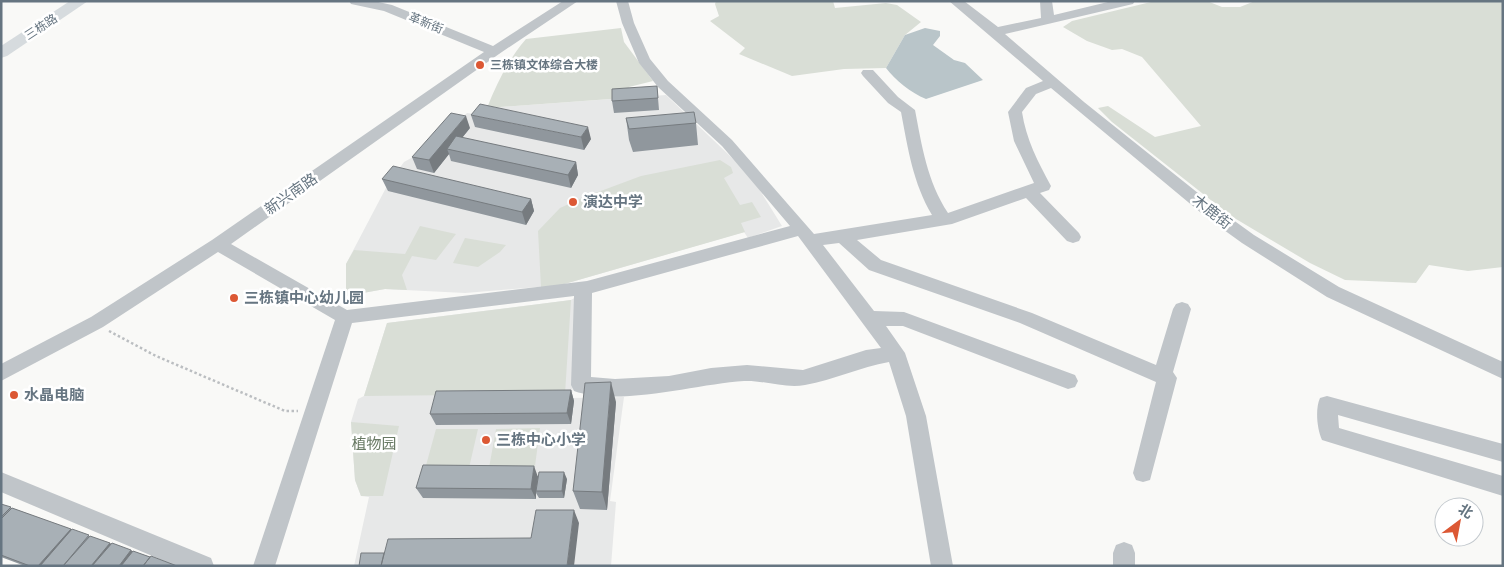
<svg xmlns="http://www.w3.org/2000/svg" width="1504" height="567" font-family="Rubik,'Noto Sans SC',sans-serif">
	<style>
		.built { fill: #e7e8e8 }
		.green { fill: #d9ded6 }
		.water { fill: #b9c5c9 }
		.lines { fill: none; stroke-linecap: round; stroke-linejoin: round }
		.path { stroke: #bbbec1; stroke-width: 2.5; stroke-dasharray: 2.5 2.5; stroke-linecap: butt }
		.minor { fill: #c0c5c9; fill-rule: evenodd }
		.major { fill: #d6dbde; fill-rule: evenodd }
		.wall { fill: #90979d }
		.shaded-wall { fill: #767b7f }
		.building { fill: #a8b0b6; stroke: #767b7f }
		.poi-dot { fill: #dc5834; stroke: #fff; stroke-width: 2 }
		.labels { text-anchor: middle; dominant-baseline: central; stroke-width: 5; stroke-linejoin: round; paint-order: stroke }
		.far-street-label { font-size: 12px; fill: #667581; stroke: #fff }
		.far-poi-label { font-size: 12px; font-weight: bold; fill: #667581; stroke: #fff; text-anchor: start }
		.street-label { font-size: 15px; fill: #667581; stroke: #fff }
		.poi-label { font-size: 15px; font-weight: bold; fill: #667581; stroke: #fff; text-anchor: start }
		.park-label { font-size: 15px; fill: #687964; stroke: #fff }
	</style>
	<rect width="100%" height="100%" fill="#f9f9f7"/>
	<path class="built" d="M666,95L751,176L782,226L748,238L744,232L561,285L465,293L385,289L346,296V264L388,184L404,162L433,146L467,113L481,115L487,108Z
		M578,296L572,398L624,397L610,501L616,502L611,566H354L369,497L361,496L355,480L351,422L358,399L364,396L387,323L571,300Z"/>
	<path class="green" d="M716,1H833L835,8L886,3L897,5L921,22L905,35L886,68L844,69L792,76L739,54L745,48L710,21L719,16L715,4Z
		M1155,1H1207L1222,7H1240L1255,1H1503V267L1468,271L1429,265L1416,283L1345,280L1310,263L1231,216L1112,122L1098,108L1108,106L1155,137L1201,126L1142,57L1122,49L1112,50L1087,41L1063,27L1072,21Z
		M621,28L624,42L653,81L629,87L624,98L487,108C497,83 508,60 526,39Z
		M720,160L731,167L733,173L724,178L740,205L752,202L761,217L741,223L745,232L561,285L541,287L538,231L560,208L582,198L641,176Z
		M420,226L456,234L436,260L412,256L402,275L407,290L385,289L346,296V264L354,250L405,254Z
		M465,238L506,245L500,252L478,267L453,263Z
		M571,300L565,394L364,396L387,323Z
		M351,422L399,426L383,496H361L355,480Z
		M540,428L535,466L489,468L496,429Z
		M436,429H478L469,468L425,469Z"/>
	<path class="water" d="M925,28L940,31V36L933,45L954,60L965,63L983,80L926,99C911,93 895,80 886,68L905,35Z"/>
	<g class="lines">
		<path class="path" d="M109,331L156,356L285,411H298"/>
		<path class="minor" d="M349,1H374L392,5L493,46L563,1H578L499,54L231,244L347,310L587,281L790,226L722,146L658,87L639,63L622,23L616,1H628L634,23L650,59L668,81L732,140L814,234L932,215C913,183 908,149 901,112L888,103L863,76L861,73L863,70H873L898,97L915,110C922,146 927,181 948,213L1034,183L1014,141L1008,112L1026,88L1043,81L949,1H964L998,27L1041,18L1040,1H1052L1054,15L1112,1H1135L1133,4L1005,34L1084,102L1218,209L1254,235L1339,287L1503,362V379L1327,297L1242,243L1206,217L1051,88L1036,94L1022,112C1026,139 1038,162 1051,186L1049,190L1040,193L1079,233L1081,237L1079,241L1073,243L1067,241L1026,198L952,224L857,240L881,260L1032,313L1156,365L1173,309L1176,304L1182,302L1188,304L1191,309L1173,372L1177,378L1150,480L1143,482L1136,480L1133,473L1156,382L1020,323L869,270L839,243L823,245L874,311L904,312L1075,375L1078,381L1075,387L1068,389L903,326H886L905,353L926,416L953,566H931L906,416L889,362C860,367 834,380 805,385C786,389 764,380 744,381C696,384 619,407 574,391L571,385L574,296L352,323L275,566H253L335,320L218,252L103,327L1,381V364L91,317L212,240L484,52L384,11L351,4ZM798,236L881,348L866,350L803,370L747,365L711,368L669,376L615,379L591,377L592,293Z
			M1327,396L1503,444V462L1338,415L1339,428L1503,476V496L1322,440C1317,429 1315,409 1320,398Z
			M1,472L211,558L214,566H176L1,492Z
			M1124,542L1132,545L1135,553V566H1113V553L1116,545Z"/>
		<path class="major" d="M70,1H88L7,56L1,58V46Z"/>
	</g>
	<path class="wall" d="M657,86L659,110L614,113L612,101Z
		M471,115L591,139L584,150L475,127Z
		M626,118L696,123L698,145L633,152L629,140Z
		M470,128L462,138L576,162L578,175L571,188L451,161L449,154L434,173L417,169L412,157Z
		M382,179L531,199L534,211L526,225L388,191Z
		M571,390L574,401L571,424L436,425L430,414Z
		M616,402L607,510L580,509L573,491Z
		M538,476L567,479L564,498H539L536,493V499L423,498L416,488Z
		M1,504L111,544L177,566H25L1,557Z"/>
	<path class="shaded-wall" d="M466,116L470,128L452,150L447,149L449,154L434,173L429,160Z
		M588,127L591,139L584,150L581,137Z
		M576,162L578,175L571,188L568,175Z
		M531,199L534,211L526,225L522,212Z
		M611,382L616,402L607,510L602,492Z
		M571,390L574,401L571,424L567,413Z
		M534,466L538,477L536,491V499L531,489Z
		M564,472L567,479L564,498L562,491Z
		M574,510L579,523L574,566H567Z
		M71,529L80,536L54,566H38Z
		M110,543L119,550L106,566H91Z
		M131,550L140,557L133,566H119Z"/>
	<path class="building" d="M657,86L658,98L612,101V89Z
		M480,104L588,127L581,137L471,115Z
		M694,112L696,123L629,129L626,118Z
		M451,113L466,116L429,160L412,157Z
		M456,136L576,162L568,175L447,149Z
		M393,166L531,199L522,212L382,179Z
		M611,382L602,492L573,491L585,383Z
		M571,390L567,413L430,414L436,391Z
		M423,465L534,466L531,489L416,488Z
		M539,472H564L562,491H536Z
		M1,504L11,507L1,517Z
		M12,508L71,529L38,566H30L1,555V519Z
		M536,510H574L567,566H381L388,539L531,538Z
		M72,529L89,535L63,566H40Z
		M90,536L110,543L91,566H63Z
		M112,543L131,550L119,566H92Z
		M133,551L150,557L143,566H121Z
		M361,553H384L381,566H359Z
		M151,556L177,566H143Z"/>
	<g class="poi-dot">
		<circle cx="480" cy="65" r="5"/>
		<circle cx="573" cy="202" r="5"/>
		<circle cx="234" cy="298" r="5"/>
		<circle cx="14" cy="395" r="5"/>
		<circle cx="486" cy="440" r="5"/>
	</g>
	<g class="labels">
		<g class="far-street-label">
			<text transform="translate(426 23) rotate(22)">革新街</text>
			<text transform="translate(41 27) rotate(-33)">三栋路</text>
		</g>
		<g class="far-poi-label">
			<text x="490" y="65">三栋镇文体综合大楼</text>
		</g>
		<g class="street-label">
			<text transform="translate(291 194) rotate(-35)">新兴南路</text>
			<text transform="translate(1212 212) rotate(38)">木鹿街</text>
		</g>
		<g class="poi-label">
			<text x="583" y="202">演达中学</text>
			<text x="244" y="298">三栋镇中心幼儿园</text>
			<text x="24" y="395">水晶电脑</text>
			<text x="496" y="440">三栋中心小学</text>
		</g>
		<g class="park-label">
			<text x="374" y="444">植物园</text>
		</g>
	</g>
	<rect width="1504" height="567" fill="none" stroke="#667581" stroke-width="5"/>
	<g transform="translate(1459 522) rotate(32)"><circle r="24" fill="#ffffff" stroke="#c2c8cd"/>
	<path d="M0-4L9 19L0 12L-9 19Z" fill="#dc5834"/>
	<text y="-8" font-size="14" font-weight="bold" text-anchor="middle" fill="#667581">北</text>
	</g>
</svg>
